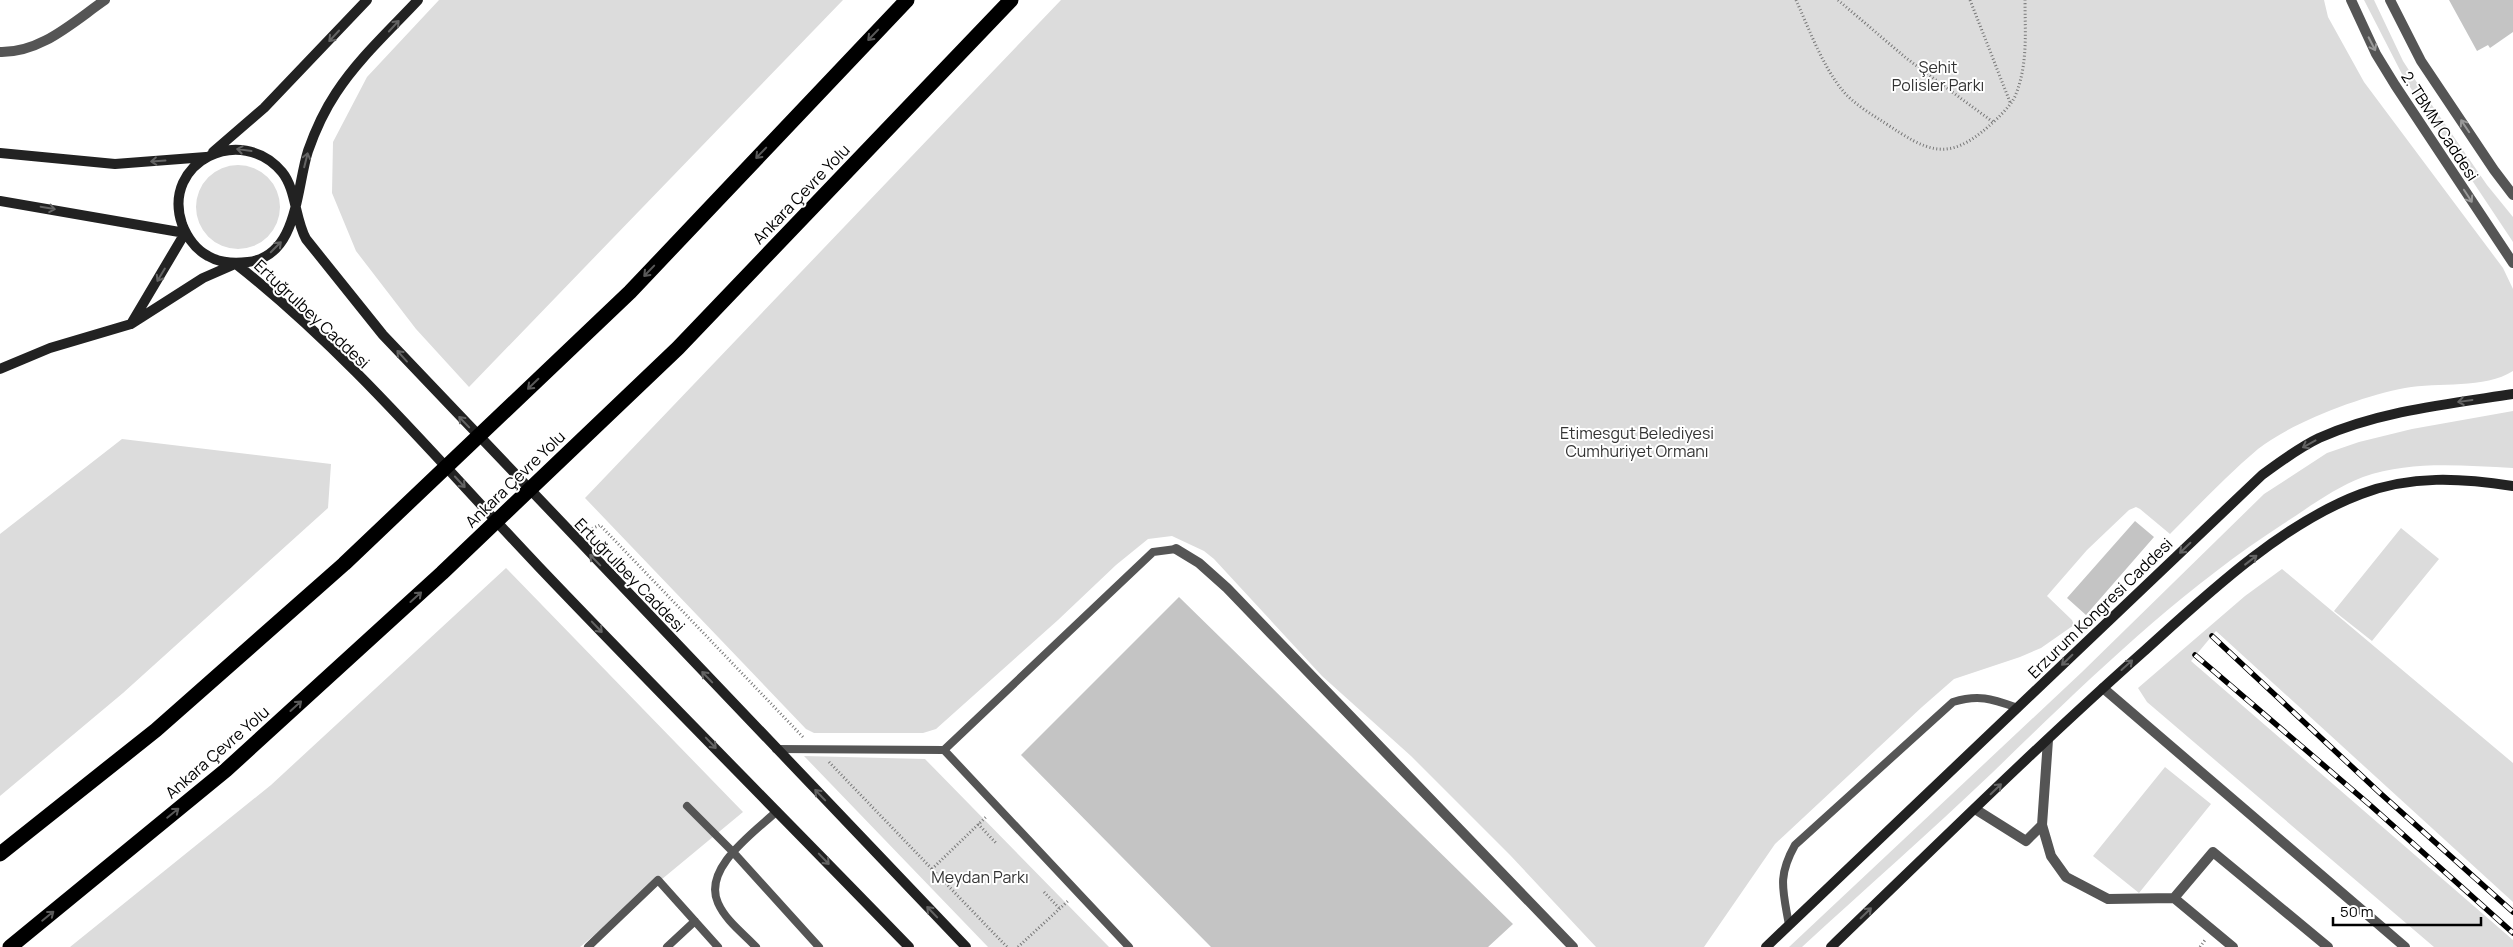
<svg xmlns="http://www.w3.org/2000/svg" width="2513" height="947" font-family="Manrope,sans-serif">
	<style>
		.green { fill: #dcdcdc }
		.building { fill: #c4c4c4 }
		.lines { fill: none; stroke-linecap: round; stroke-linejoin: round }
		.path { stroke: #777; stroke-width: 3; stroke-dasharray: 1 2.5; stroke-linecap: butt }
		.service { stroke: #555; stroke-width: 8 }
		.minor { stroke: #555; stroke-width: 10 }
		.tertiary { stroke: #555; stroke-width: 10 }
		.secondary { stroke: #222; stroke-width: 10 }
		.motorway { stroke: #000; stroke-width: 15 }
		.rail-casing { stroke: #000; stroke-width: 5.5 }
		.rail { stroke: #fff; stroke-width: 4; stroke-dasharray: 11; stroke-linecap: butt }
		.oneway { stroke: #646464 }
		.oneway2 { stroke: #595959 }
		.oneway3 { stroke: #999 }
		.labels { text-anchor: middle; dominant-baseline: central; stroke-width: 4; stroke-linejoin: round; paint-order: stroke }
		.park-label { font-size: 16px; fill: #333; stroke: #fff }
		.street-label { font-size: 16px; fill: #000; stroke: #fff }
	</style>
	<rect width="100%" height="100%" fill="#fff"/>
	<path class="green" d="M439,0H843L469,387L416,329L356,251L332,193L333,142L367,77Z
		M1061,0H2324L2328,17L2364,82L2503,268L2513,289V371C2485,389 2438,382 2405,388C2362,396 2292,422 2258,449C2227,475 2199,505 2170,534L2140,509L2136,507L2129,510L2087,550L2047,596L2072,620L2074,625L2041,648L2020,657L1954,679L1922,707L1775,844L1704,947H1596L1510,855L1411,756L1322,676L1214,559L1204,551L1172,536L1148,539L1116,565L1058,620L936,729L923,733H814L806,729L585,498Z
		M2364,0H2374L2403,61L2425,95L2487,185L2513,217V242L2404,78Z
		M196 207a42 42 0 1 1 84 0a42 42 0 1 1-84 0Z
		M2513,411V468C2463,466 2412,460 2363,477C2334,488 2308,508 2283,524C2175,594 2084,684 1992,773C1930,832 1865,889 1802,947H1789L2082,672L2264,494L2327,453L2359,442L2412,429Z
		M122,439L331,464L328,508L123,693L0,796V534Z
		M2401,528L2439,559L2372,641L2334,611Z
		M506,568L743,812L580,947H70L271,785Z
		M2282,569L2513,763V902L2216,631L2191,661L2513,940V947H2434L2147,702L2138,688L2245,596Z
		M804,756L925,759L1109,947H988Z
		M2165,767L2211,804L2139,893L2093,856Z"/>
	<path class="building" d="M2449,0H2513V32L2490,48L2488,45L2477,51Z
		M2135,521L2154,537L2086,615L2067,598Z
		M1179,597L1513,924L1488,947H1211L1021,755Z"/>
	<g class="lines">
		<path class="path" d="M1796,0C1809,29 1823,67 1843,91C1854,104 1871,114 1885,123C1927,151 1947,163 1989,126C1998,118 2012,105 2016,94C2028,63 2025,32 2025,0
			M1838,0L1906,58L1993,122
			M1970,0L2010,102
			M589,530L600,525L803,737
			M829,762L1007,947
			M978,824L996,843
			M932,869L987,816
			M1044,892L1059,908
			M1018,947L1069,900
			M2200,947L2205,940"/>
		<path class="service" d="M776,749L944,750L1153,552L1176,549
			M944,750L1129,947
			M687,806L733,852L819,947
			M1789,925C1783,890 1777,877 1795,845L1953,702C1979,694 1992,699 2018,708
			M588,947L658,880L718,947
			M667,947L695,921
			M756,947C743,933 726,921 718,903C702,868 755,832 777,811"/>
		<path class="minor" d="M0,52C41,53 73,22 105,0
			M1176,549L1199,563L1227,588L1573,947
			M2103,688L2405,947
			M2048,740L2042,825L2051,856L2066,877L2108,899L2174,898L2233,947
			M1975,809L2026,841L2042,825
			M2174,898L2213,852L2328,947"/>
		<path class="tertiary" d="M2351,0L2376,54L2395,85L2513,263
			M2390,0L2421,61L2494,170L2513,195"/>
		<path class="secondary" d="M418,0C390,30 358,59 336,93C324,111 315,131 308,151C296,189 298,256 248,262C233,264 220,263 208,256C195,249 187,237 182,224C161,162 241,123 282,172C296,189 295,219 306,239L383,335L966,947
			M213,152L264,108L367,0
			M0,153L115,164L206,157
			M0,201L185,233
			M185,233L131,324L203,278L235,264
			M236,264C348,352 441,464 539,567C661,695 786,820 909,947
			M0,369L50,348L131,324
			M1766,947L2262,475C2280,462 2298,448 2319,438C2380,411 2448,404 2513,394
			M1831,947C1934,848 2036,747 2143,652C2206,595 2281,524 2361,494C2411,475 2461,478 2513,486"/>
		<path class="motorway" d="M0,854L156,730L344,564L630,292L907,0
			M10,947L226,770L442,573L678,348L1011,0"/>
		<g class="rail-casing">
			<path id="rail" d="M2212,636L2380,793L2513,912
				M2195,655L2370,805L2513,933"/>
		</g>
		<use href="#rail" class="rail"/>
	</g>
	<defs><path id="oneway-shaft" d="M-6 0H5M1.5-3L5.5 0L1.5 3" fill="none" stroke-width="1.6" stroke-linecap="round" stroke-linejoin="round" transform="scale(1.25)"/></defs>
	<g class="oneway">
		<use href="#oneway-shaft" transform="translate(394 26) rotate(-47)"/>
		<use href="#oneway-shaft" transform="translate(334 36) rotate(133)"/>
		<use href="#oneway-shaft" transform="translate(244 150) rotate(-172)"/>
		<use href="#oneway-shaft" transform="translate(306 160) rotate(-76)"/>
		<use href="#oneway-shaft" transform="translate(158 161) rotate(176)"/>
		<use href="#oneway-shaft" transform="translate(48 208) rotate(10)"/>
		<use href="#oneway-shaft" transform="translate(276 247) rotate(-45)"/>
		<use href="#oneway-shaft" transform="translate(161 275) rotate(121)"/>
		<use href="#oneway-shaft" transform="translate(402 356) rotate(-132)"/>
		<use href="#oneway-shaft" transform="translate(2465 401) rotate(172)"/>
		<use href="#oneway-shaft" transform="translate(464 422) rotate(-134)"/>
		<use href="#oneway-shaft" transform="translate(2309 444) rotate(151)"/>
		<use href="#oneway-shaft" transform="translate(460 482) rotate(47)"/>
		<use href="#oneway-shaft" transform="translate(2185 548) rotate(136)"/>
		<use href="#oneway-shaft" transform="translate(595 560) rotate(-134)"/>
		<use href="#oneway-shaft" transform="translate(2251 560) rotate(-38)"/>
		<use href="#oneway-shaft" transform="translate(597 627) rotate(46)"/>
		<use href="#oneway-shaft" transform="translate(2067 660) rotate(136)"/>
		<use href="#oneway-shaft" transform="translate(2127 665) rotate(-42)"/>
		<use href="#oneway-shaft" transform="translate(707 677) rotate(-134)"/>
		<use href="#oneway-shaft" transform="translate(711 743) rotate(46)"/>
		<use href="#oneway-shaft" transform="translate(1996 789) rotate(-44)"/>
		<use href="#oneway-shaft" transform="translate(820 795) rotate(-134)"/>
		<use href="#oneway-shaft" transform="translate(824 859) rotate(46)"/>
		<use href="#oneway-shaft" transform="translate(932 912) rotate(-134)"/>
		<use href="#oneway-shaft" transform="translate(1866 913) rotate(-44)"/>
	</g>
	<g class="oneway2">
		<use href="#oneway-shaft" transform="translate(873 35) rotate(134)"/>
		<use href="#oneway-shaft" transform="translate(761 153) rotate(134)"/>
		<use href="#oneway-shaft" transform="translate(649 271) rotate(134)"/>
		<use href="#oneway-shaft" transform="translate(533 384) rotate(136)"/>
		<use href="#oneway-shaft" transform="translate(416 597) rotate(-42)"/>
		<use href="#oneway-shaft" transform="translate(296 706) rotate(-42)"/>
		<use href="#oneway-shaft" transform="translate(173 813) rotate(-39)"/>
		<use href="#oneway-shaft" transform="translate(48 916) rotate(-39)"/>
	</g>
	<g class="oneway3">
		<use href="#oneway-shaft" transform="translate(2372 44) rotate(63)"/>
		<use href="#oneway-shaft" transform="translate(2465 126) rotate(-124)"/>
		<use href="#oneway-shaft" transform="translate(2468 196) rotate(57)"/>
	</g>
	<g class="labels">
		<g class="park-label">
			<text x="1938" y="67">Şehit<tspan x="1938" dy="18">Polisler Parkı</tspan></text>
			<text x="1637" y="433">Etimesgut Belediyesi<tspan x="1637" dy="18">Cumhuriyet Ormanı</tspan></text>
			<text x="980" y="877">Meydan Parkı</text>
		</g>
		<g class="street-label">
			<text transform="translate(2440 126) rotate(57)">2. TBMM Caddesi</text>
			<text transform="translate(801 194) rotate(-46)">Ankara Çevre Yolu</text>
			<text transform="translate(312 314) rotate(43)">Ertuğrulbey Caddesi</text>
			<text transform="translate(515 479) rotate(-44)">Ankara Çevre Yolu</text>
			<text transform="translate(630 575) rotate(46)">Ertuğrulbey Caddesi</text>
			<text transform="translate(2100 608) rotate(-44)">Erzurum Kongresi Caddesi</text>
			<text transform="translate(217 752) rotate(-41)">Ankara Çevre Yolu</text>
		</g>
	</g>
	<path d="M2333 917v8h148v-8" fill="none" stroke="#000000" stroke-width="2.5"/>
	<text x="2340" y="917" font-size="15" fill="#000000" stroke="#ffffff" stroke-width="4" paint-order="stroke">50 m</text>
</svg>
